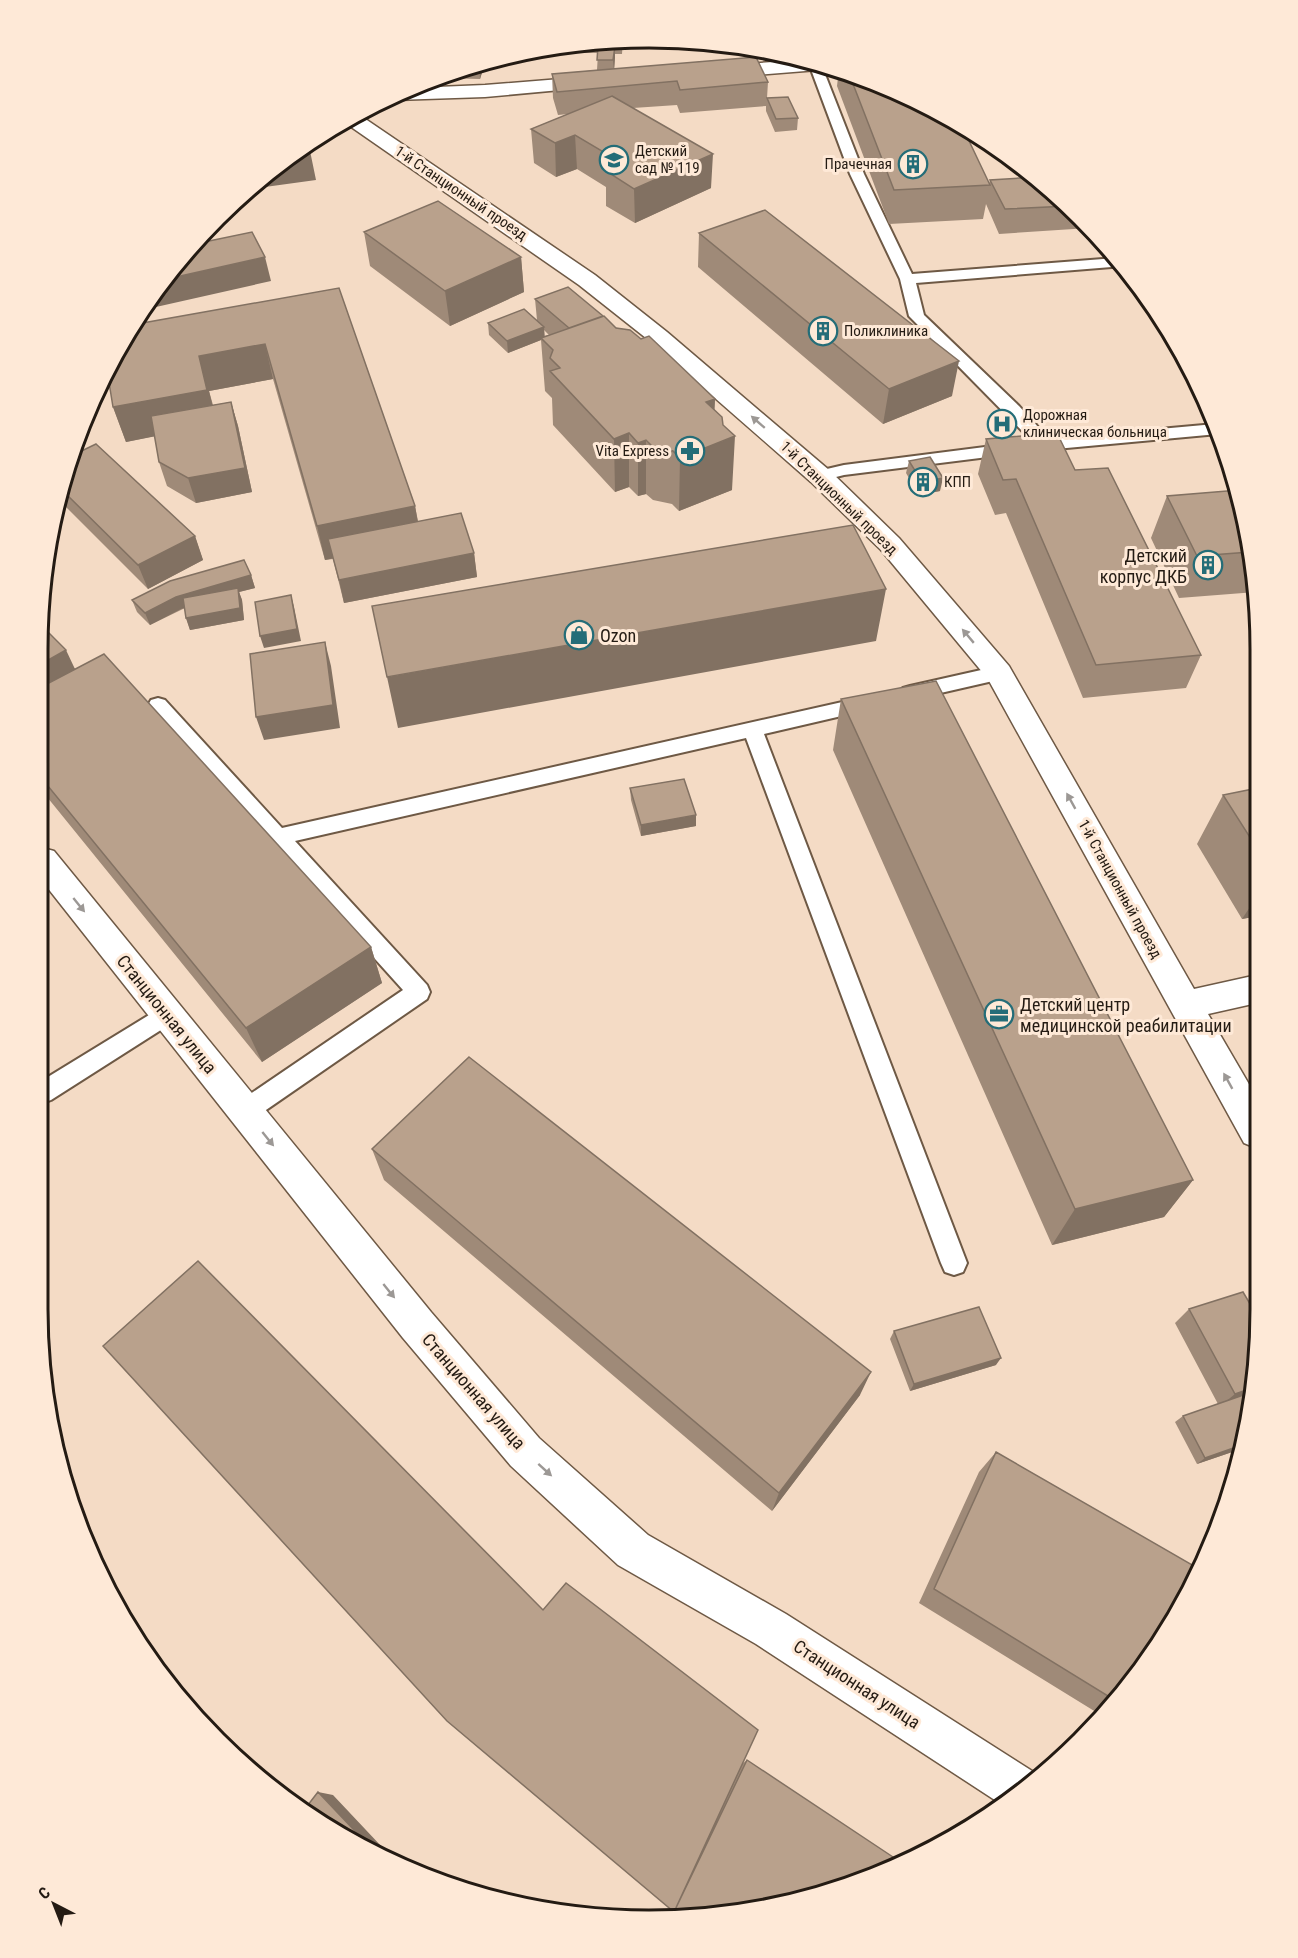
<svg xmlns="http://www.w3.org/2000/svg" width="1298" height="1958" font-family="'Roboto Condensed',sans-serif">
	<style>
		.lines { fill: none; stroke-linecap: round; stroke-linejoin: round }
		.lane-casing { stroke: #6e5945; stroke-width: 4 }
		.street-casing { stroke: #6e5945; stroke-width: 3 }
		.lane { fill: #fff; fill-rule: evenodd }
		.street { fill: #fff; fill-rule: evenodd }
		.wall { fill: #9f8a78; fill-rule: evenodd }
		.shaded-wall { fill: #827162 }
		.building { fill: #b9a18c; stroke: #827162; stroke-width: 1.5 }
		.oneway { fill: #9c9895 }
		.labels { text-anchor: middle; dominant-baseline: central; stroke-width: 6; stroke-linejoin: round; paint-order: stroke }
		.far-poi-label { font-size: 15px; fill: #241b13; stroke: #fee9d7; text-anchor: start }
		.far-street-label { font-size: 15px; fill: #241b13; stroke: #fee9d7 }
		.poi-label { font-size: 18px; fill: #241b13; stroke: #fee9d7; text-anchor: start }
		.street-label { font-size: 18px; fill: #241b13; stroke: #fee9d7 }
		.rim { fill: none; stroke: #241b13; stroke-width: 3 }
	</style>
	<rect width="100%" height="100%" fill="#f4dbc5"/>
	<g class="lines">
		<g class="lane-casing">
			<path id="lane" d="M810,62L821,64L864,174L912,274L1116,258L1124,266L916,283L924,315L1019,406L1049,439L1215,424L1218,434L1045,450L844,475L820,481L814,480L811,476L814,472L844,465L1032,441L909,316L900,279L850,174L809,64Z
				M999,666L1006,668L1009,673L1006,678L910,700L903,698L900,693L903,688L910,686Z
				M869,696L876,698L879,703L876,708L764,734L967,1263L963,1272L954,1275L945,1272L941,1263L746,738L295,841L427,985L430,992L427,999L253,1119L245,1122L237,1119L233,1111L237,1103L403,990L151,710L148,705L151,700L158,698L165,700L282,828Z
				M167,1004L175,1007L178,1014L175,1021L51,1100L43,1103V1080Z"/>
		</g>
		<g class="street-casing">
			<path id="street" d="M802,60L826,65L818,70L717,78L710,76L708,72L710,68L717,66Z
				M597,76L604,78L606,82L604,86L485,97L395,100L388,97L413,88L485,85Z
				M358,114L595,275L667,332L829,470L899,538L1009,666L1194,989L1257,975V1003L1208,1014L1257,1098L1256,1148L1244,1143L988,679L881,550L811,482L651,342L579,285L344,122Z
				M43,848L54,851L431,1312L539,1438L648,1535L786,1614L1040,1776L1022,1794L1004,1806L756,1644L618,1565L511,1466L403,1338L43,882Z"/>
		</g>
		<use href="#lane" class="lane"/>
		<use href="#street" class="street"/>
	</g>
	<path class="wall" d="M609,39H623L622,54H615L614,69L768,82L767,98L798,118L797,130L775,132L766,111V106L680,113L677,105L633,108L711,188L635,223L606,206V187L577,169L556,177L534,163L531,129L568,114L558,115L553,98L552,74L597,70L598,53H583V43Z
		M631,40H640L639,46H631Z
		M666,41L697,42V47L666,46Z
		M486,60L480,79L439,78Z
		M839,69L846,70L955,120L989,184L990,180L1052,189L1089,228L999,234L986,204L983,219L889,224L837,86Z
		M364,232L521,257L524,292L450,326L370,266Z
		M699,233L952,396L883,424L698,267Z
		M339,288L415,506L418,521L474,553L477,577L344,603L333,559L325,560L273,379L209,391L213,405L231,402L238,426L252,492L196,503L167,486L159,462L155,436L126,442L113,407Z
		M535,299L618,328L715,399L714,410L732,490L679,511L672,504L653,500L646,494L638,496L629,487L615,492L553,425L552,398L545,391L541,340L508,353L489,335L488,323L537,320ZM544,330L549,335L544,336Z
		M986,439L1075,470L1201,655L1186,688L1083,698L1006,513L995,515L978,474Z
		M69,457L195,536L203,560L148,589L59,500Z
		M909,461L940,491L919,495L906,473Z
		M1239,490L1256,592L1179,598L1151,538L1167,496Z
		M251,575L255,588L239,592L242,600L244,620L190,630L186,618L185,608L150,625L137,612L132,600Z
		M43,627L75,669L371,947L382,983L262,1062L43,792Z
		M841,699L1193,1180L1164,1217L1052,1245L833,750Z
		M630,788L696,826L641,836L631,800Z
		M1258,788V916L1242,919L1197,844L1223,795Z
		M372,1149L860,1395L772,1511L384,1180Z
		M1189,1309L1255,1389L1241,1449L1197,1464L1175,1422L1183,1416L1218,1404L1175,1323Z
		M894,1331L996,1365L910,1391L890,1339Z
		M996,1452L1198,1579L1109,1712L1104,1717L919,1603L979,1472Z
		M543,1610L742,1764L747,1760L689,1919Z"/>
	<path class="shaded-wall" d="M615,46V58L614,72L613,60Z
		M486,60L480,79L479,63Z
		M575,135L577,169L556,177L555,143Z
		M309,146L316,180L250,189L277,164L304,147Z
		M713,154L711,188L635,223L634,189Z
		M265,257L271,281L147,309L167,279Z
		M521,257L524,292L450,326L445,291Z
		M544,327L545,339L541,338V340L508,353L507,341Z
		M265,344L273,379L209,391L217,424L126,442L113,407L199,356Z
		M959,361L952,396L883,424L889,389Z
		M715,399L713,445L735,436L732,490L679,511L680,458L706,402Z
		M231,402L238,426L252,492L196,503L188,478Z
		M629,433V487L615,492L614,439Z
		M646,440V494L638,496V443Z
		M943,478L940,491L919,495L922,482Z
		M415,506L421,540L325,560L317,526Z
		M195,536L203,560L148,589L138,565Z
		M474,553L477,577L344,603L339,580Z
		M251,575L255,588L239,592L242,600L244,620L190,630L186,618L238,592L181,609L150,625L145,613L176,597Z
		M886,589L876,641L398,728L387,677Z
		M291,595L294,607L301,641L264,648L260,636Z
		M325,642L331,666L340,728L264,740L256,717Z
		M66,650L82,684L43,705V663Z
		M696,815V826L641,836V825Z
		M1258,895V916L1242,919Z
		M371,947L382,983L262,1062L246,1028Z
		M1193,1180L1164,1217L1052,1245L1075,1209Z
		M1001,1358L996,1365L910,1391L914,1384Z
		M871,1372L860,1395L772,1511L779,1493Z
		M1255,1387L1254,1395L1219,1407L1235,1394Z
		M1242,1445L1241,1449L1197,1464L1205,1458Z
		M318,1792L333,1795L398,1864L371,1848Z"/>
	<path class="building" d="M598,46H615L613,60H597Z
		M756,57L768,82L680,90L677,81L557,92L552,74Z
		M848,71L955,120L961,124L990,185L894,190Z
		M612,96L713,154L634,189L606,171L624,164L575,135L555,143L531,129Z
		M788,97L798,118L776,119L767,98Z
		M1035,177L1052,189L1068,206L1005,209L990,180Z
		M438,201L521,257L445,291L364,232Z
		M765,210L959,361L889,389L699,233Z
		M252,232L265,257L167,279L190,245Z
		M568,287L603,316L569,328L535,299Z
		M339,288L415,506L317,526L265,344L199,356L207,390L113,407L107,370L137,324Z
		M524,309L544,327L507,341L488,323Z
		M604,316L616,328L630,330L641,339L649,336L715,399L706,402L722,417L723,425L735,436L680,458L673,451L653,447L646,440L638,443L629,433L614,439L550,371L560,368L550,358L553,350L541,338Z
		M231,402L245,468L188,478L159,462L151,416Z
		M1057,433L1075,470L1108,468L1201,655L1096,665L1016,479L1003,480L986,439Z
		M96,444L195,536L138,565L61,489L69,457Z
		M930,457L943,478L922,482L909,461Z
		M1239,490L1250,552L1197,556L1167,496Z
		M461,513L474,553L339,580L328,539Z
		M853,525L886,589L387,677L372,606Z
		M244,560L251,575L176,597L145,613L132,600L170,581Z
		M238,588L240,608L186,618L183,598Z
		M291,595L297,629L260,636L255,602Z
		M43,627L66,650L43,663Z
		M325,642L333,705L256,717L250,654Z
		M104,654L371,947L246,1028L43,780V686Z
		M936,681L1193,1180L1075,1209L841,699Z
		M684,779L696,815L641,825L630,788Z
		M1258,788V850L1223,795Z
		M469,1057L871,1372L779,1493L372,1149Z
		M198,1261L543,1610L566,1583L758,1730L674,1912L447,1721L103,1346Z
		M1243,1292L1256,1314L1255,1387L1235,1394L1189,1309Z
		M979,1307L1001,1358L914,1384L894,1331Z
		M1255,1391L1242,1445L1205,1458L1183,1416Z
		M996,1452L1201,1570L1198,1579L1116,1701L934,1589Z
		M747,1760L899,1861L807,1900L689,1919H683L674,1912Z
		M318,1792L371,1848L304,1810Z"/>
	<defs><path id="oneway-solid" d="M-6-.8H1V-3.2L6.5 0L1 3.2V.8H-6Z" transform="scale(1.5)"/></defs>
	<g class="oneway">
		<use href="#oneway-solid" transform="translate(758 422) rotate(-139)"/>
		<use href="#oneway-solid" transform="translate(968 636) rotate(-130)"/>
		<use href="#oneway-solid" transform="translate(1071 801) rotate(-119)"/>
		<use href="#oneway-solid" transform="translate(79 905) rotate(51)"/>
		<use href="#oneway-solid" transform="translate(1228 1081) rotate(-119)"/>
		<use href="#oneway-solid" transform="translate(268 1139) rotate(51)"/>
		<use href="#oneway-solid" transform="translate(389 1291) rotate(51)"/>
		<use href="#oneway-solid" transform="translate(545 1470) rotate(42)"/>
	</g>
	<defs>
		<g id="school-ring" transform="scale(1.5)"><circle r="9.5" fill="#fee9d7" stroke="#246d78" stroke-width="1.5"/><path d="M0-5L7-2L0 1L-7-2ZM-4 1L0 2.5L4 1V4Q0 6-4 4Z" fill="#246d78"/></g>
		<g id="building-ring" transform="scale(1.5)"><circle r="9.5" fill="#fee9d7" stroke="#246d78" stroke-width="1.5"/><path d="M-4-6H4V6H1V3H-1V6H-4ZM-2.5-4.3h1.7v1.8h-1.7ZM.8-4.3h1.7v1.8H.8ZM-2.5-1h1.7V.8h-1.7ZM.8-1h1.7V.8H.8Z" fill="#246d78"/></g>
		<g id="hospital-ring" transform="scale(1.5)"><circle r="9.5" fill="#fee9d7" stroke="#246d78" stroke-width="1.5"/><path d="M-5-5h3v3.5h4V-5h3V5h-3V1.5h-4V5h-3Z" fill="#246d78"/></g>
		<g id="pharmacy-ring" transform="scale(1.5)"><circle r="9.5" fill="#fee9d7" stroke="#246d78" stroke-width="1.5"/><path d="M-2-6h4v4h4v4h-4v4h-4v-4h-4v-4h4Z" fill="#246d78"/></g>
		<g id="shop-ring" transform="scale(1.5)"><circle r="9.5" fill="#fee9d7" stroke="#246d78" stroke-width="1.5"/><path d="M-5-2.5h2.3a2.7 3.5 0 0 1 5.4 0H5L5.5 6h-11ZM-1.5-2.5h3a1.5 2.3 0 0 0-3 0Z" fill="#246d78"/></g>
		<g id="office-ring" transform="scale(1.5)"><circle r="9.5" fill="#fee9d7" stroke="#246d78" stroke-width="1.5"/><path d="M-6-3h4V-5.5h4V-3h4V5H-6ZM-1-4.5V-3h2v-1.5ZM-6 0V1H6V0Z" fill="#246d78"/></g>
	</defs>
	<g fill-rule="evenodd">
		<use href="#school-ring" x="614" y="160"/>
		<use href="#building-ring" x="913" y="164"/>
		<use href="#building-ring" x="823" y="331"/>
		<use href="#hospital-ring" x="1002" y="424"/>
		<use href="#pharmacy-ring" x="690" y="451"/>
		<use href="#building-ring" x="923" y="482"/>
		<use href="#building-ring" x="1208" y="565"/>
		<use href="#shop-ring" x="579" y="635"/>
		<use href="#office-ring" x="999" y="1014"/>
	</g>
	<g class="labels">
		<g class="far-poi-label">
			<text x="635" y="151">Детский<tspan x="635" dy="17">сад № 119</tspan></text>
			<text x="892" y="164" text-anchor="end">Прачечная</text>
			<text x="844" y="331">Поликлиника</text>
			<text x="1023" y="415">Дорожная<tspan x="1023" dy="17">клиническая больница</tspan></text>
			<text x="669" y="451" text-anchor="end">Vita Express</text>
			<text x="944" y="482">КПП</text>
		</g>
		<g class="far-street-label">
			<text transform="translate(461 193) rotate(34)">1-й Станционный проезд</text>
			<text transform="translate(839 498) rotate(44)">1-й Станционный проезд</text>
			<text transform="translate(1120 889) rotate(61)">1-й Станционный проезд</text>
		</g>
		<g class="poi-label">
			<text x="1187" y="555" text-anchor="end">Детский<tspan x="1187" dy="21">корпус ДКБ</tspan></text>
			<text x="600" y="635">Ozon</text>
			<text x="1020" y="1004">Детский центр<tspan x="1020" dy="21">медицинской реабилитации</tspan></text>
		</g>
		<g class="street-label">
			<text transform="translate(167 1014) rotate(51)">Станционная улица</text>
			<text transform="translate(474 1391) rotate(49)">Станционная улица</text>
			<text transform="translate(857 1684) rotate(33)">Станционная улица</text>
		</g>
	</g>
	<path d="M0 0H1298V1958H0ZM649 48H649A601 601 0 0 1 1250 649V1309A601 601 0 0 1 649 1910H649A601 601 0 0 1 48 1309V649A601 601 0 0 1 649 48Z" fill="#fee9d7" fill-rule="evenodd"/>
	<path class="rim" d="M649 48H649A601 601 0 0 1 1250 649V1309A601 601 0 0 1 649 1910H649A601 601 0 0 1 48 1309V649A601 601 0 0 1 649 48Z"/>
	<g transform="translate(54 1904) rotate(318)" stroke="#fee9d7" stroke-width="4.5" paint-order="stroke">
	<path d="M0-4.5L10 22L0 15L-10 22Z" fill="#241b13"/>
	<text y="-9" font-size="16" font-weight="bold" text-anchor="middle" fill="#241b13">С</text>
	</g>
</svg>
